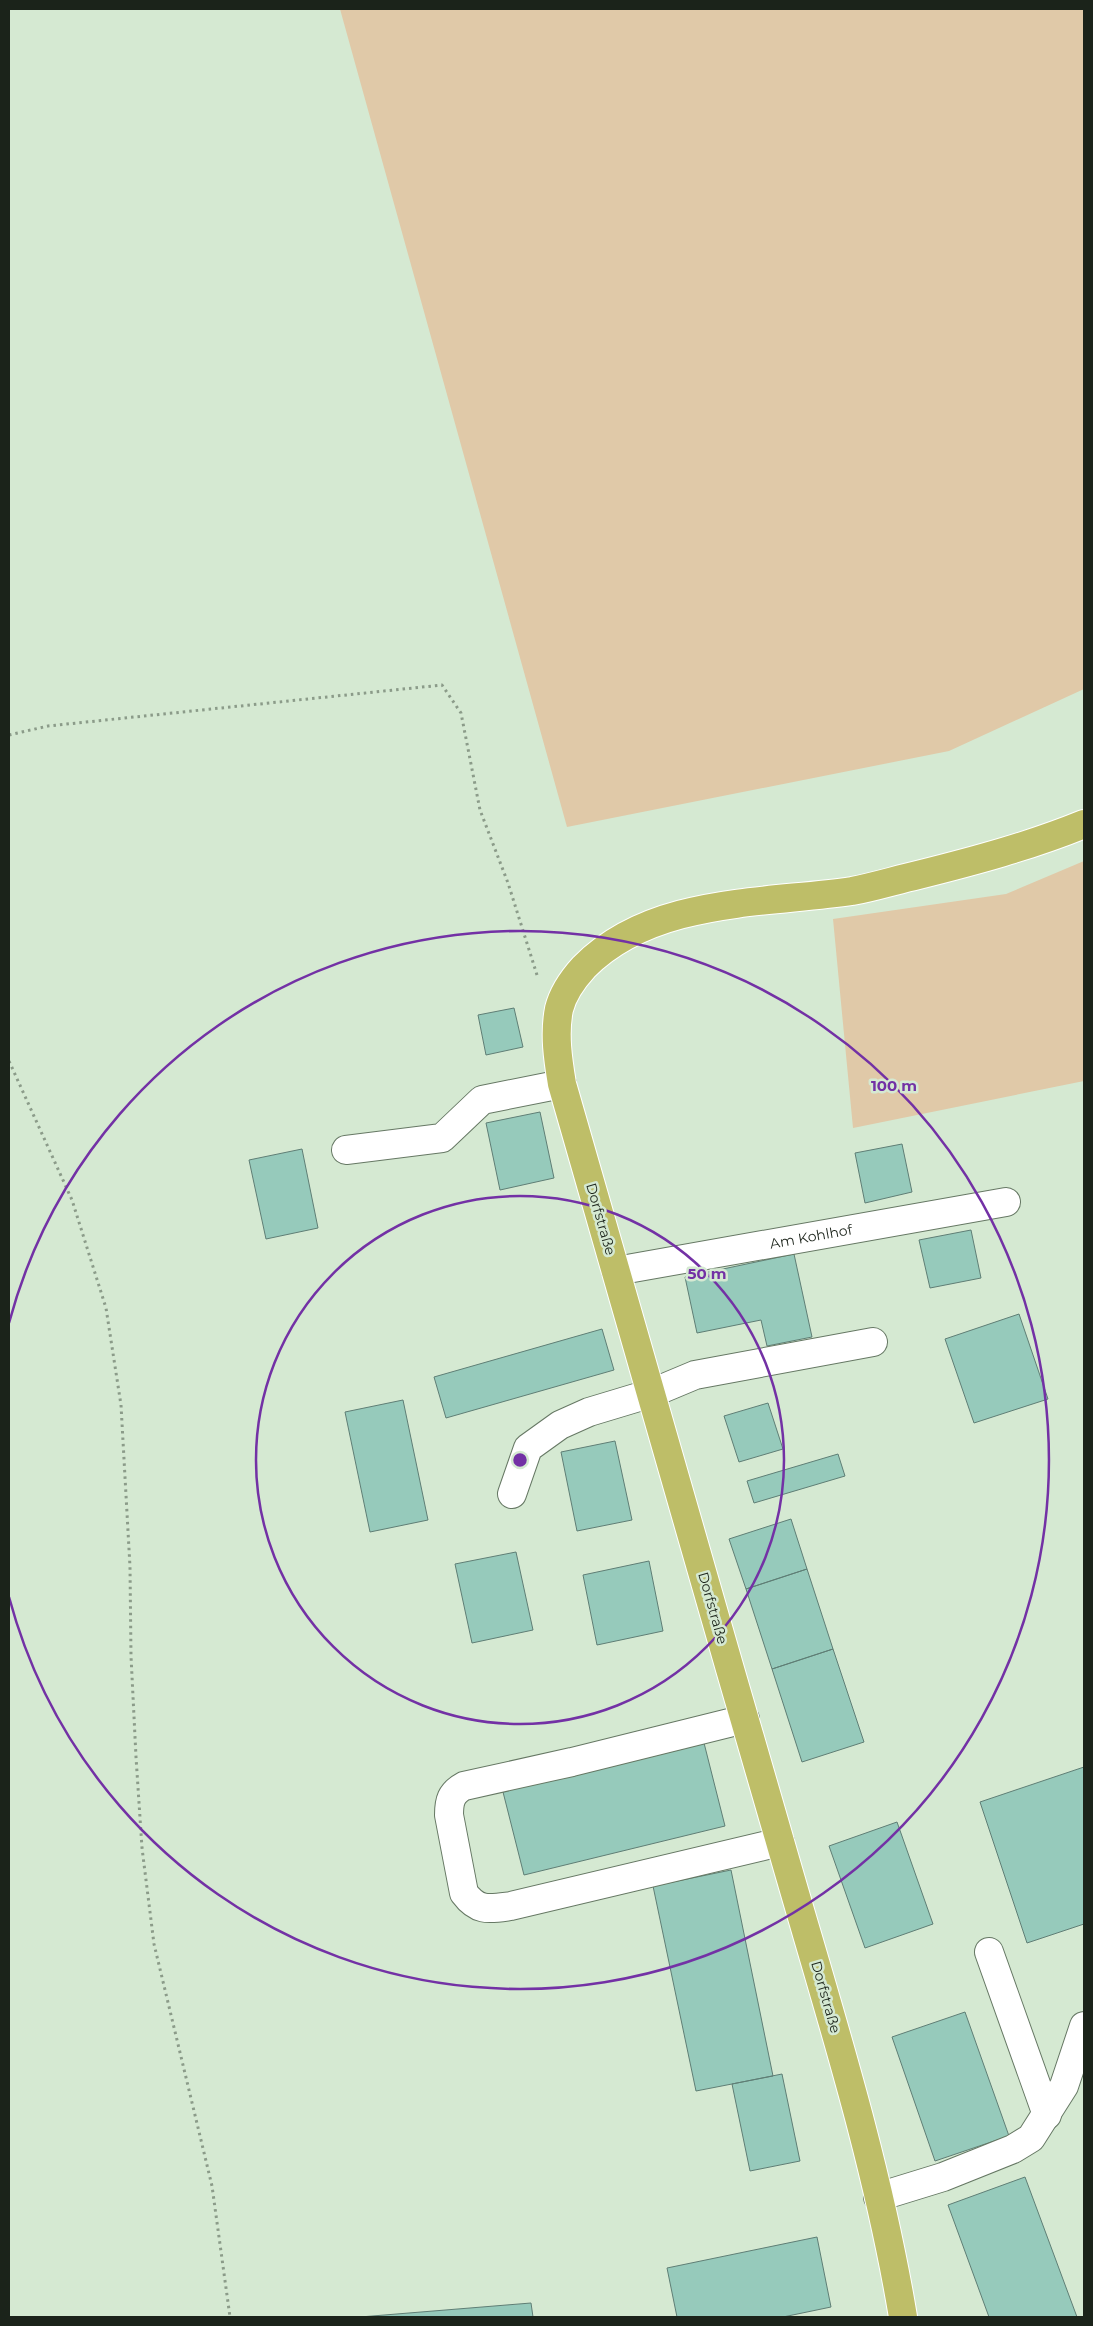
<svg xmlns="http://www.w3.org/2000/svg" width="1093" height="2326" font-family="Montserrat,sans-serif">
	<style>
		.green { fill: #e0c9a8 }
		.building { fill: #96cabb; stroke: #5f7e75 }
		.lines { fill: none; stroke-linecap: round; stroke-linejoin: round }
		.minor-casing { stroke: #667864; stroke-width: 30 }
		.major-casing { stroke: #fff; stroke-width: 30 }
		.path { stroke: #8b9b89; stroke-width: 3; stroke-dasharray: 2.5 4; stroke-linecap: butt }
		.minor { stroke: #fff; stroke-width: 28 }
		.major { stroke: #bebe68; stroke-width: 28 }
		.ring { fill: none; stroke: #7331a5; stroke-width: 2.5 }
		.labels { text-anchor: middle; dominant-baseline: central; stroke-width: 5; stroke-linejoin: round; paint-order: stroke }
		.street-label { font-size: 14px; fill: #1b231a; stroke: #d5e9d2 }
		.centre { fill: #7331a5; stroke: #d5e9d2; stroke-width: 2.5 }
		.ring-label { font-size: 15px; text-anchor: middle; font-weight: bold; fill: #7331a5; stroke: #d5e9d2; stroke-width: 5; stroke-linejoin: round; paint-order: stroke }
	</style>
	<rect width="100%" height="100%" fill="#d5e9d2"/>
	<path class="green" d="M340,9H1084V689L949,751L567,827Z
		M1084,861V1081L853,1128L833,919L1006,894Z"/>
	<path class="building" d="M514,1008L523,1047L486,1055L478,1015Z
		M540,1112L554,1178L500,1190L486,1123Z
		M902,1144L912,1192L865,1203L855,1153Z
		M302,1149L318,1228L266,1239L249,1160Z
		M971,1230L981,1278L930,1288L919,1240Z
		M794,1254L812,1337L767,1346L761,1320L697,1333L685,1277Z
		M1019,1314L1048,1399L974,1423L945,1339Z
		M602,1329L614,1370L446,1418L434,1377Z
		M403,1400L428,1520L370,1532L345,1412Z
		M768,1403L783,1449L739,1462L724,1416Z
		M615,1441L632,1520L577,1531L561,1452Z
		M838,1454L845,1476L754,1503L747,1481Z
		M791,1519L807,1569L746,1589L729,1539Z
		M516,1552L533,1630L472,1643L455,1564Z
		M649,1561L663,1631L597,1645L583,1575Z
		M807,1569L833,1649L772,1669L746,1589Z
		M833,1649L864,1742L802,1762L772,1669Z
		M703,1739L725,1826L524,1875L502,1788Z
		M1084,1767V1924L1027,1943L980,1802Z
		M897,1822L933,1924L865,1948L829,1846Z
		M731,1870L773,2076L696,2091L653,1886Z
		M965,2012L1009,2136L935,2161L892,2037Z
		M782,2074L800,2161L750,2171L732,2084Z
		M1025,2177L1077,2317H989L948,2205Z
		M817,2237L831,2307L783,2317H677L667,2268Z
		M531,2303L533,2317H360Z"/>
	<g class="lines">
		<g class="minor-casing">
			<g id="minor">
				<path d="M346,1150L442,1138L482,1100L562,1084"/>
				<path id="s1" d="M616,1271L1006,1202"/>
				<path d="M512,1494L528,1448L560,1425L589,1412L652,1393L695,1375L873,1342"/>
				<path d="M745,1719L572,1762L464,1786C451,1793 449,1801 449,1815L464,1893C478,1912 489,1909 511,1906L780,1842"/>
				<path d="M989,1952L1047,2115"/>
				<path d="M878,2197L943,2177L1013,2149L1031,2138L1064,2086L1084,2026"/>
			</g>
		</g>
		<g class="major-casing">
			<path id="major" d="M903,2317C876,2154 824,1996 779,1838C706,1587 634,1336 562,1084C558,1060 554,1034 559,1009C563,993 573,979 584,967C652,898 762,904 852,891C874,887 896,880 918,875C974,861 1030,846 1084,824"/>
		</g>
		<path class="path" d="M9,735L48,726L442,685L461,713L480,810L508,883L537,975
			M9,1061L72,1200L106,1308L121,1405L130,1567L131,1656L136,1757L142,1848L154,1944L212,2186L230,2317"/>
		<use href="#minor" class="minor"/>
		<use href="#major" class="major"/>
	</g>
	<g class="ring">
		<circle cx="520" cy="1460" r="264"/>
		<path d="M9 1323A529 529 0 1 1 9 1597"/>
	</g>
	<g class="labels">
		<g class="street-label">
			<text transform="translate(601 1219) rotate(74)">Dorfstraße</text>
			<text stroke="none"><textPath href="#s1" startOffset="198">Am Kohlhof</textPath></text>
			<text transform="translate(713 1608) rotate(74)">Dorfstraße</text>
			<text transform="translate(826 1997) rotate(74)">Dorfstraße</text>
		</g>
	</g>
	<circle cx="520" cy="1460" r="8" class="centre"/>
	<g class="ring-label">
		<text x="894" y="1091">100 m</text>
		<text x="707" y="1279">50 m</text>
	</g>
	<rect width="1093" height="2326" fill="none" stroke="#1b231a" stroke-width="20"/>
</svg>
